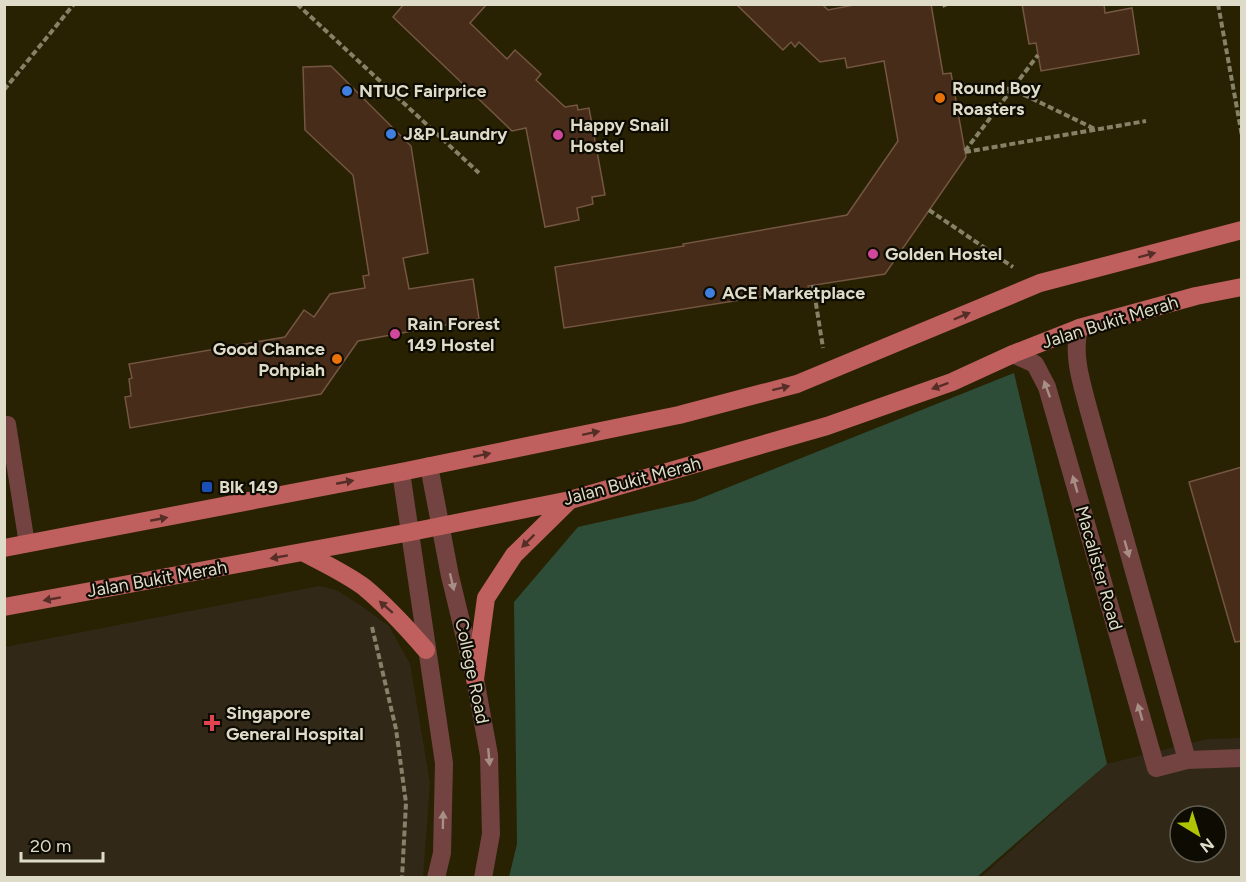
<svg xmlns="http://www.w3.org/2000/svg" width="1246" height="882" font-family="Figtree,sans-serif">
	<style>
		.medical { fill: #312818; fill-rule: evenodd }
		.green { fill: #2e4d38 }
		.building { fill: #462c19; stroke: #745642; stroke-width: 1.5 }
		.lines { fill: none; stroke-linecap: round; stroke-linejoin: round }
		.path { stroke: #878168; stroke-width: 4; stroke-dasharray: 6 3; stroke-linecap: butt }
		.lane { stroke: #724341; stroke-width: 16 }
		.street { stroke: #724341; stroke-width: 18 }
		.primary { stroke: #c0605e; stroke-width: 18 }
		.oneway { fill: #552e27 }
		.oneway2 { fill: #a88f85 }
		.shop-dot { fill: #3f7fe0; stroke: #0e0c02; stroke-width: 2 }
		.food-dot { fill: #e8710a; stroke: #0e0c02; stroke-width: 2 }
		.hotel-dot { fill: #d1479c; stroke: #0e0c02; stroke-width: 2 }
		.transit-dot { fill: #1a4fb4; stroke: #0e0c02; stroke-width: 2 }
		.health-dot { fill: #e0444e; stroke: #0e0c02; stroke-width: 2 }
		.labels { text-anchor: middle; dominant-baseline: central; stroke-width: 4.5; stroke-linejoin: round; paint-order: stroke }
		.poi-label { font-size: 18px; font-weight: bold; fill: #dfdbc9; stroke: #0e0c02; text-anchor: start }
		.street-label { font-size: 18px; fill: #dfdbc9; stroke: #0e0c02 }
	</style>
	<rect width="100%" height="100%" fill="#292202"/>
	<path class="medical" d="M319,586L336,590L360,605L389,626L410,664L430,783L423,877H5V647Z
		M1241,738V877L980,878L1107,764L1207,739ZM1180,816H1216V852H1180Z"/>
	<path class="green" d="M1014,373L1107,764L977,877H509L517,844L514,602L578,527L694,501Z"/>
	<path class="building" d="M404,4H487L470,23L507,59L515,50L541,74L536,80L565,107L577,105L578,110L589,108L605,195L592,197L593,204L577,208L579,220L545,227L526,128L512,131L393,17Z
		M736,4H822L828,10L859,4H931L943,74L951,73L966,157L885,274L808,286L809,289L564,328L555,267L684,246L683,244L847,215L898,141L884,61L847,68L845,58L820,62L799,42L795,47L791,42L783,50Z
		M1022,4H1104L1105,13L1132,8L1139,54L1041,71L1036,43L1029,44Z
		M331,66L411,146L428,253L403,258L409,289L473,279L479,319L358,341L321,394L130,428L125,397L131,396L129,379L132,378L129,364L285,337L304,310L314,317L330,294L365,288L363,276L369,275L353,175L305,130L303,67Z
		M1242,467V641L1235,642L1189,482Z"/>
	<g class="lines">
		<path class="path" d="M297,4L479,173
			M944,4L945,7
			M1218,4L1242,136
			M953,85L1012,89L1095,129
			M4,90L74,4
			M965,151L1038,55
			M965,152L1146,121
			M929,210L1013,267
			M813,285L823,348
			M372,627L396,729L406,803L402,878"/>
		<path class="lane" d="M8,424L27,544"/>
		<path class="street" d="M1079,328C1072,356 1082,384 1089,411L1187,760
			M1013,354L1035,364L1047,387L1156,768L1187,760L1242,758
			M429,466L450,576L475,679L489,755L491,834L483,878
			M401,472L444,763L442,853L436,878"/>
		<path class="primary" d="M4,548L401,472L679,415L797,384L1040,283L1242,230
			M303,552C323,563 345,573 364,587C387,606 407,628 426,650
			M4,607L411,532L570,500L827,426L952,382L1013,354L1079,328L1196,296L1242,287
			M475,679L486,598L514,555L570,500"/>
	</g>
	<defs><path id="oneway-solid" d="M-6-.8H1V-3.2L6.5 0L1 3.2V.8H-6Z" transform="scale(1.5)"/></defs>
	<g class="oneway">
		<use href="#oneway-solid" transform="translate(1147 255) rotate(-15)"/>
		<use href="#oneway-solid" transform="translate(962 316) rotate(-23)"/>
		<use href="#oneway-solid" transform="translate(940 386) rotate(160)"/>
		<use href="#oneway-solid" transform="translate(781 388) rotate(-14)"/>
		<use href="#oneway-solid" transform="translate(591 433) rotate(-12)"/>
		<use href="#oneway-solid" transform="translate(482 455) rotate(-12)"/>
		<use href="#oneway-solid" transform="translate(345 482) rotate(-11)"/>
		<use href="#oneway-solid" transform="translate(159 519) rotate(-11)"/>
		<use href="#oneway-solid" transform="translate(528 541) rotate(135)"/>
		<use href="#oneway-solid" transform="translate(279 557) rotate(170)"/>
		<use href="#oneway-solid" transform="translate(52 599) rotate(170)"/>
		<use href="#oneway-solid" transform="translate(386 607) rotate(-139)"/>
	</g>
	<g class="oneway2">
		<use href="#oneway-solid" transform="translate(1047 389) rotate(-110)"/>
		<use href="#oneway-solid" transform="translate(1075 484) rotate(-106)"/>
		<use href="#oneway-solid" transform="translate(1127 549) rotate(74)"/>
		<use href="#oneway-solid" transform="translate(452 582) rotate(77)"/>
		<use href="#oneway-solid" transform="translate(1140 712) rotate(-106)"/>
		<use href="#oneway-solid" transform="translate(489 757) rotate(85)"/>
		<use href="#oneway-solid" transform="translate(443 820) rotate(-89)"/>
	</g>
	<g class="shop-dot">
		<circle cx="347" cy="91" r="6"/>
		<circle cx="391" cy="134" r="6"/>
		<circle cx="710" cy="293" r="6"/>
	</g>
	<g class="food-dot">
		<circle cx="940" cy="98" r="6"/>
		<circle cx="337" cy="359" r="6"/>
	</g>
	<g class="hotel-dot">
		<circle cx="558" cy="135" r="6"/>
		<circle cx="873" cy="254" r="6"/>
		<circle cx="395" cy="334" r="6"/>
	</g>
	<rect class="transit-dot" x="201" y="481" width="12" height="12" rx="3"/>
	<path class="health-dot" d="M209 714h6v6h6v6h-6v6h-6v-6h-6v-6h6z"/>
	<g class="labels">
		<g class="poi-label">
			<text x="952" y="88">Round Boy<tspan x="952" dy="21">Roasters</tspan></text>
			<text x="359" y="91">NTUC Fairprice</text>
			<text x="570" y="125">Happy Snail<tspan x="570" dy="21">Hostel</tspan></text>
			<text x="403" y="134">J&amp;P Laundry</text>
			<text x="885" y="254">Golden Hostel</text>
			<text x="722" y="293">ACE Marketplace</text>
			<text x="407" y="324">Rain Forest<tspan x="407" dy="21">149 Hostel</tspan></text>
			<text x="325" y="349" text-anchor="end">Good Chance<tspan x="325" dy="21">Pohpiah</tspan></text>
			<text x="219" y="487">Blk 149</text>
			<text x="226" y="713">Singapore<tspan x="226" dy="21">General Hospital</tspan></text>
		</g>
		<g class="street-label">
			<text transform="translate(1110 322) rotate(-17)">Jalan Bukit Merah</text>
			<text transform="translate(632 481) rotate(-15)">Jalan Bukit Merah</text>
			<text transform="translate(1099 568) rotate(74)">Macalister Road</text>
			<text transform="translate(157 579) rotate(-10)">Jalan Bukit Merah</text>
			<text transform="translate(472 671) rotate(78)">College Road</text>
		</g>
	</g>
	<rect width="1246" height="882" fill="none" stroke="#dfdbc9" stroke-width="12"/>
	<g transform="translate(1198 834) rotate(142)"><circle r="28" fill="#0e0c02" stroke="#625f52" stroke-width="1.5"/>
	<path d="M0-4.5L10 22L0 15L-10 22Z" fill="#afc504"/>
	<text y="-9" font-size="16" font-weight="bold" text-anchor="middle" fill="#dfdbc9">N</text>
	</g>
	<path d="M21 852v9h82v-9" fill="none" stroke="#dfdbc9" stroke-width="3"/>
	<text x="30" y="852" font-size="18" fill="#dfdbc9" stroke="#0e0c02" stroke-width="4.5" paint-order="stroke">20 m</text>
</svg>
